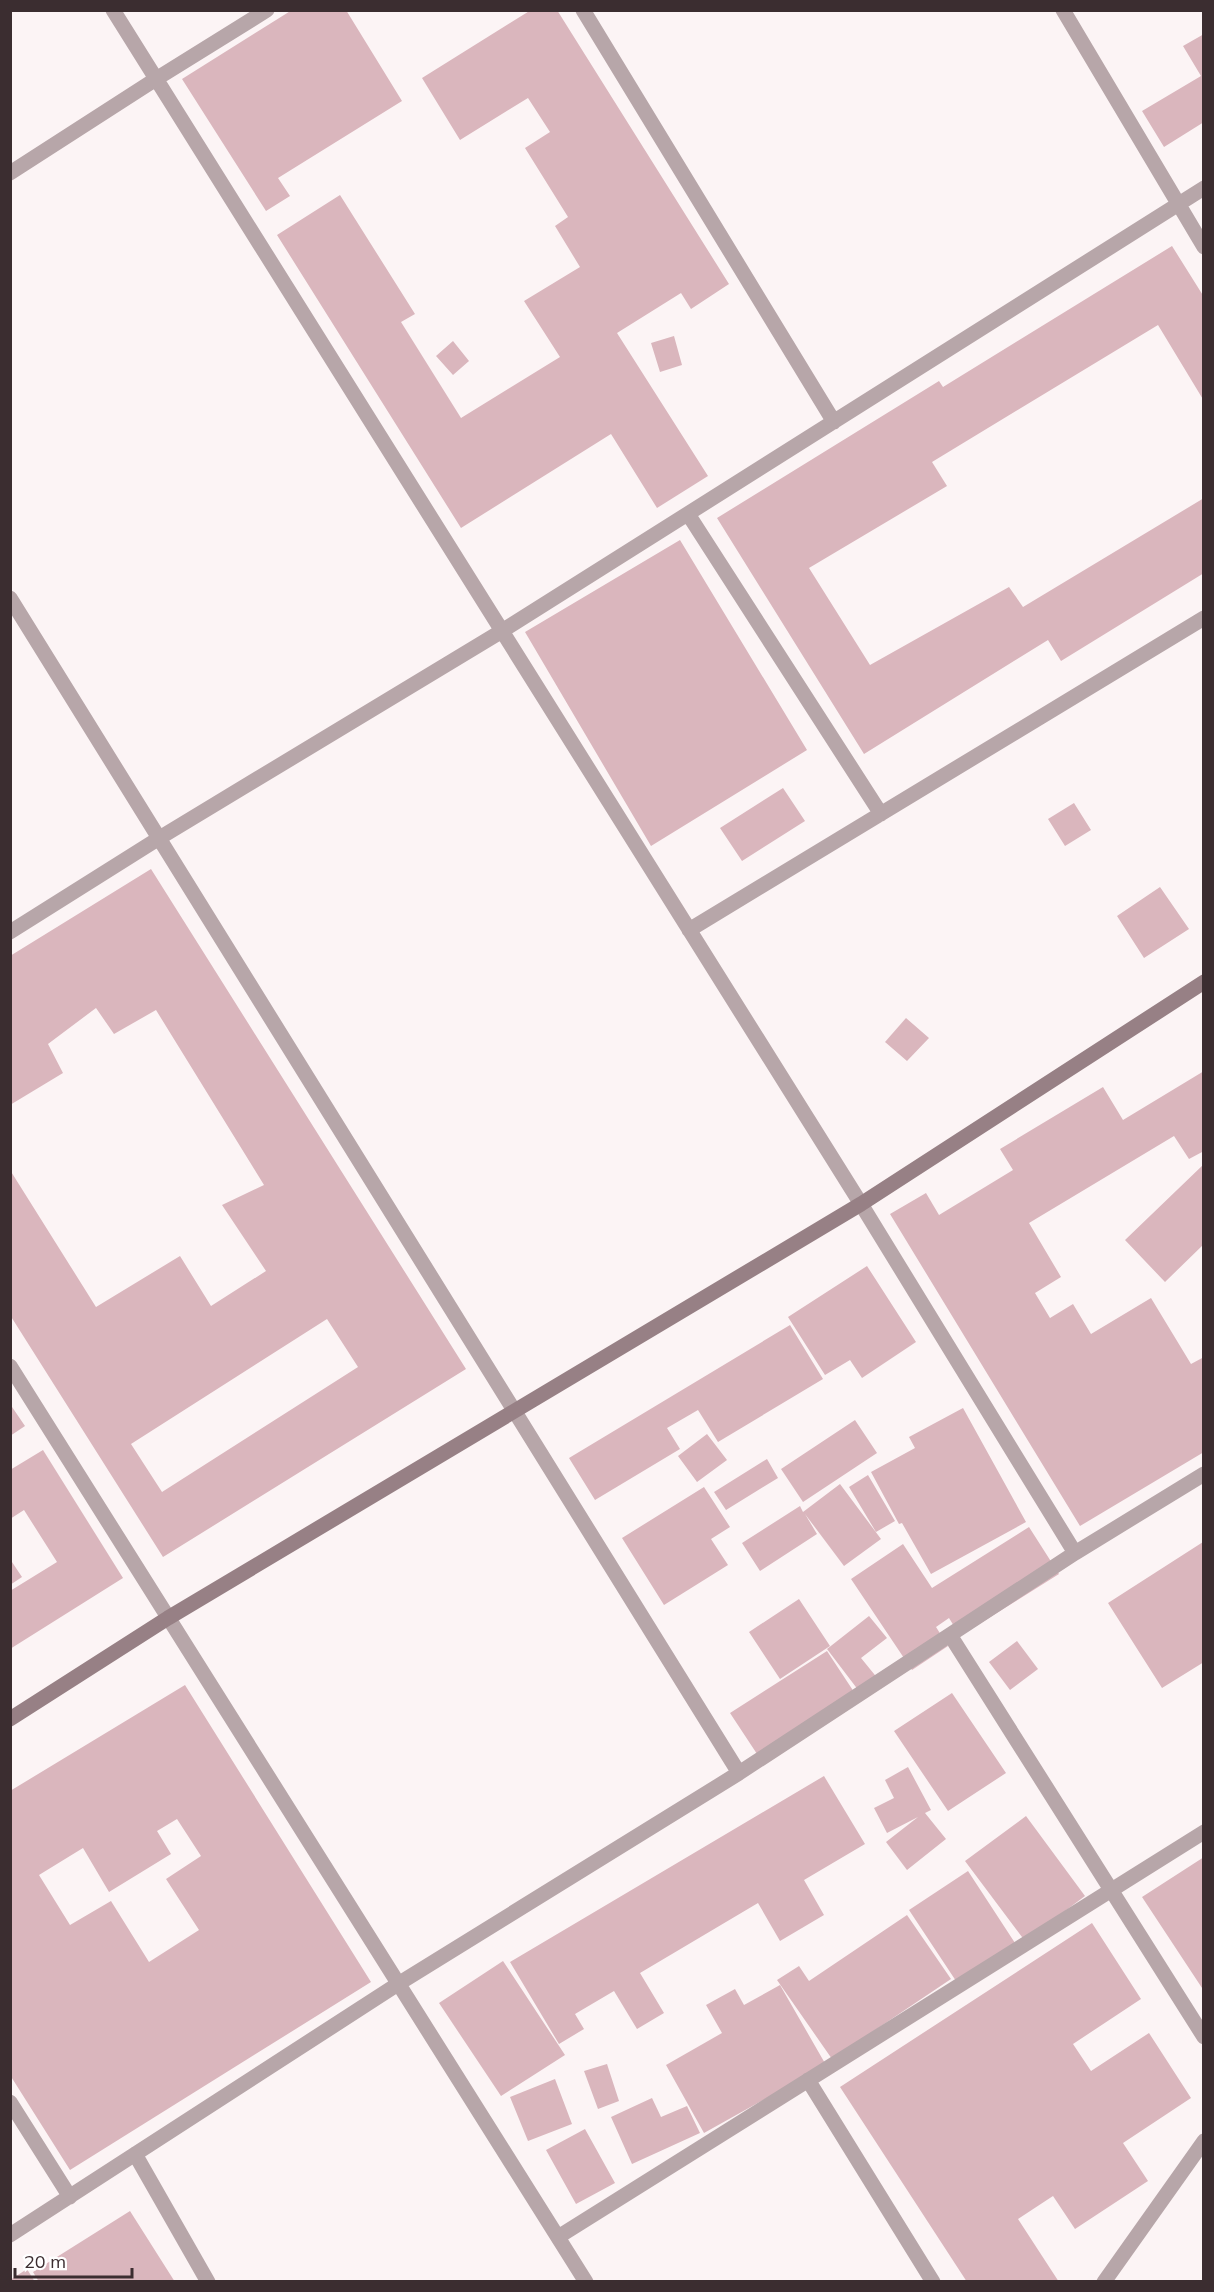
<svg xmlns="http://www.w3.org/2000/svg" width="1214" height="2292" font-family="Mulish,sans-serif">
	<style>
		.building { fill: #dab6bd; fill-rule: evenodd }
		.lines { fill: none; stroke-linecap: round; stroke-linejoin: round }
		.street { stroke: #b7a6a9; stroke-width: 15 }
		.secondary { stroke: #978085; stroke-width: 15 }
	</style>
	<rect width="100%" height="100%" fill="#fcf4f5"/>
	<path class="building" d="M292,10H346L402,101L278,178L290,196L266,211L182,79Z
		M531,10H557L729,284L691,309L681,293L617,333L708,476L657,508L611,434L461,528L277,235L340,195L415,314L401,322L461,418L560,357L524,301L580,267L555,226L568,217L525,148L550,132L528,98L460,140L422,78Z
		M1204,34V122L1164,147L1142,111L1201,76L1183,46Z
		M1172,246L1204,297V401L1158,325L932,462L947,486L809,568L870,665L1009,587L1023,607L1204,498V573L1061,661L1048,640L864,754L717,518L939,381L943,387Z
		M674,336L682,365L660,372L651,343Z
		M453,341L469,361L453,375L436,356Z
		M680,540L807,750L651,846L525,632Z
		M783,788L805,821L742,861L720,828Z
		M1074,803L1091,830L1065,846L1048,819Z
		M151,869L466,1369L163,1557L10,1315V1170L96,1307L180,1256L211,1306L266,1271L222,1205L264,1185L156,1010L114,1034L96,1008L48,1044L63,1073L10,1105V956ZM327,1319L358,1367L162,1492L131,1444Z
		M1160,887L1189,929L1144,958L1117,916Z
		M906,1018L929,1038L907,1061L885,1042Z
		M1204,1071V1151L1189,1159L1174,1136L1029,1223L1061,1277L1035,1293L1050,1318L1073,1304L1091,1334L1151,1298L1191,1364L1204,1357V1452L1080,1526L890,1214L926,1193L939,1215L1013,1170L1000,1149L1103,1087L1123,1120Z
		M1204,1164V1244L1165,1282L1125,1240Z
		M867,1266L916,1342L862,1378L850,1360L825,1375L788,1317Z
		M790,1325L823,1379L718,1442L698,1410L667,1428L680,1449L595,1500L569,1458Z
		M10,1404L25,1426L10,1436Z
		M963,1408L1026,1522L931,1574L902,1523L899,1524L871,1472L915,1448L909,1437Z
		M855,1420L877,1453L803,1502L781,1469Z
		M707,1434L727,1460L697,1482L678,1456Z
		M43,1450L123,1578L10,1649V1591L57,1562L24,1510L10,1519V1470Z
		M767,1459L778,1478L726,1510L714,1492Z
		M868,1475L895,1521L876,1532L849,1487Z
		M840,1484L881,1539L844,1566L805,1514L817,1534L760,1571L742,1543L800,1506L803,1512Z
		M704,1487L730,1527L711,1539L728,1565L664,1605L622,1538Z
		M1029,1527L1059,1574L960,1636L949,1618L936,1627L948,1646L912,1670L851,1579L903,1544L932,1588Z
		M1203,1542L1204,1662L1162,1688L1108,1603Z
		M10,1559L22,1577L10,1585Z
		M799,1599L830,1646L780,1679L749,1632Z
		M869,1616L887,1638L861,1658L883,1685L865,1699L827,1649Z
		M1017,1641L1038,1669L1010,1690L989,1662Z
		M827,1651L856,1695L759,1757L730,1713Z
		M185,1685L371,1982L70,2170L10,2075V1791ZM177,1819L201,1856L166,1879L199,1930L149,1962L111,1901L70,1925L39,1875L83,1848L109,1892L171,1854L157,1831Z
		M952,1693L1006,1773L948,1811L894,1731Z
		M908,1767L931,1810L925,1813L946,1839L907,1870L886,1842L918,1817L887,1833L874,1808L894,1798L885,1780Z
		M824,1776L865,1844L804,1880L824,1915L780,1941L758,1903L640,1973L664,2013L637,2029L614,1991L575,2014L584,2029L559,2044L510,1962Z
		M1026,1816L1085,1896L1025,1941L965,1861Z
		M1204,1857V1991L1142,1897Z
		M968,1871L1015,1943L956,1981L909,1910Z
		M907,1915L951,1979L832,2059L777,1980L799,1966L809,1981Z
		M1092,1923L1141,1999L1073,2044L1091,2071L1149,2033L1191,2098L1123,2143L1148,2181L1075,2229L1053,2196L1018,2219L1059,2282H967L840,2087Z
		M503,1961L565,2055L501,2096L439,2003Z
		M780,1985L826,2065L704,2133L666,2065L722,2033L706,2005L735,1989L744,2005Z
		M607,2064L619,2101L598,2109L584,2071Z
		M555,2079L572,2124L528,2141L510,2097Z
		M652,2098L661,2117L687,2106L700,2133L632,2164L611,2117Z
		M585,2129L615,2183L576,2204L546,2150Z
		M130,2211L175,2282H39L33,2272Z
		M27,2269L35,2282H10V2280Z"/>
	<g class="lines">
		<path class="street" d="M113,10L861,1204L1075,1553
			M583,10L834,422
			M1063,10L1204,247
			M10,173L156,79L267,10
			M688,514L881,814
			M10,598L739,1773
			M689,930L1204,618
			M10,932L161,837L502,631L1204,188
			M10,1366L586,2282
			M950,1635L1204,2037
			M808,2080L933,2282
			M10,2102L70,2197
			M135,2154L208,2282
			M10,2235L398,1984L739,1773L1075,1553L1204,1474
			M558,2237L1204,1832
			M1104,2282L1204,2141"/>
		<path class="secondary" d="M10,1719L168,1618L861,1204L1204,982"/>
	</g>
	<rect width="1214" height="2292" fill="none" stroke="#3b2d30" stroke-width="24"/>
	<path d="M15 2268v9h117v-9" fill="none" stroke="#3b2d30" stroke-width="3"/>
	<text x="24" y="2268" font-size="18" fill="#3b2d30" stroke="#ffffff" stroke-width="4.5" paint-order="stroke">20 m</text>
</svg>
